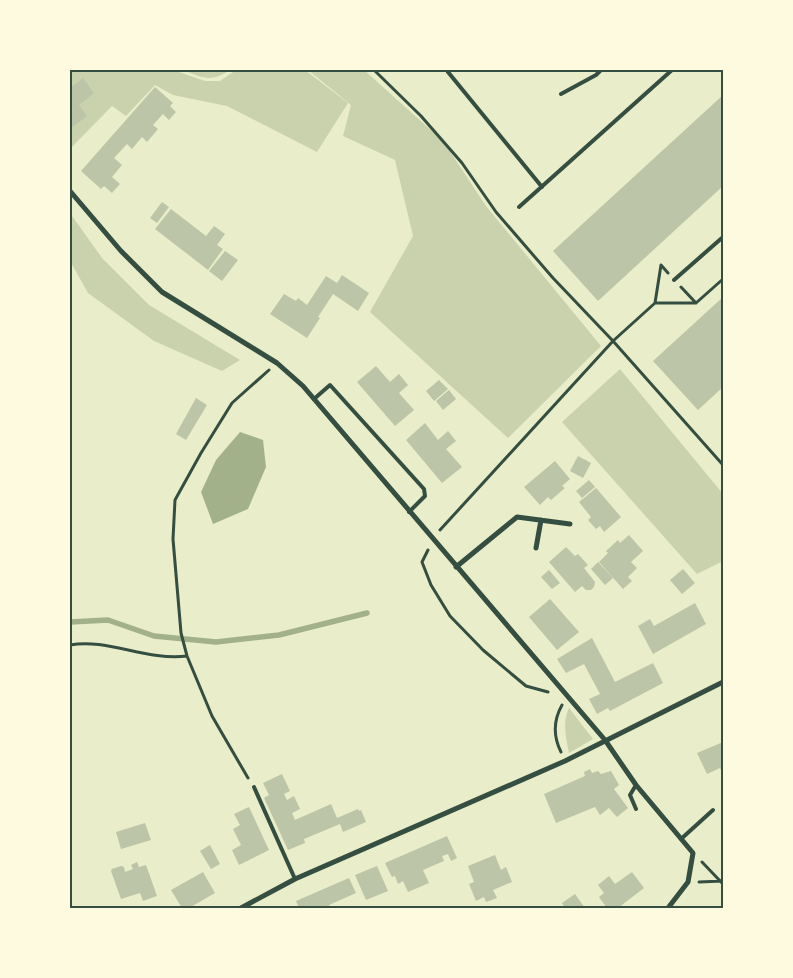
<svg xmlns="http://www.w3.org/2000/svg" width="793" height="978" font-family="Lato,sans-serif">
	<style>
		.green { fill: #cad2ad }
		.water { fill: #a3b18a }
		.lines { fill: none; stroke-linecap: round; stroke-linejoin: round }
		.stream { stroke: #a3b18a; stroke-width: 5.5 }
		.building { fill: #bcc5a7 }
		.path { stroke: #344e41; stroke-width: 3 }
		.service { stroke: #344e41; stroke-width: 4 }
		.minor { stroke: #344e41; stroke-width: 5 }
		.neatline { fill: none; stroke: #344e41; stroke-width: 2 }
	</style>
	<rect width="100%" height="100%" fill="#e9edc9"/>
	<path class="green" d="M70,70H173L205,81H220L236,70H305L348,103L317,152L227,106L173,95L155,85L126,116L112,106L70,149Z
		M183,70H230C210,83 204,78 183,70Z
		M308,70H364L443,141L486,206L601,346L508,438L370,312L413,236L395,160L343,136L351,105Z
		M70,213L102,258L149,305L240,360L222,371L154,341L88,293L70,261Z
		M620,369L723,494V561L697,574L562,422Z
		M569,708L593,739L569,753C566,737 562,723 569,708Z"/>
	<path class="water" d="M240,432L263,440L266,467L248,509L213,524L201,492L216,460Z"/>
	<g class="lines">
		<path class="stream" d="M70,622L108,620L154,636L216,642L279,635L367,613"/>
	</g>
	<path class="building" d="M83,78L94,93L79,105L87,116L70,129V88Z
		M155,87L173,103L170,106L176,112L169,120L163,114L153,125L158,129L147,142L142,137L132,149L127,144L114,158L122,165L112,177L120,184L112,193L104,186L101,189L81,171Z
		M723,95V186L598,301L553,251Z
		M162,202L169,207L157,223L150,218Z
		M171,209L206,236L214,226L225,234L217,245L223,249L208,270L155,229Z
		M225,251L238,260L222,281L209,271Z
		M342,275L369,293L358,311L333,294L318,317L320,318L307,338L270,314L284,294L296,301L298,298L307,305L326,276L337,283Z
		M723,297V387L698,410L653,361Z
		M376,366L390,382L399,374L408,385L399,393L414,410L395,426L357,382Z
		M439,380L448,389L434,401L426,391Z
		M449,390L456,399L443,410L436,401Z
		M196,398L207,405L186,440L176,434Z
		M425,423L438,440L448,431L456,441L446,449L462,467L442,483L406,440Z
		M578,456L591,463L583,478L570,471Z
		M555,461L570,479L562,486L565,488L551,500L548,497L540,505L524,487Z
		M589,480L595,487L582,498L576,491Z
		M596,488L621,517L604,532L600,526L596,529L588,520L591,517L579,502Z
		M629,535L643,551L631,562L637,568L628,577L632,581L623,589L599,562L608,553L606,551L618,540L620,543Z
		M566,547L575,556L578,554L588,565L584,568L595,582L594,587L591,590H586L582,586L575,592L549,562Z
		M598,562L613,578L605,585L591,569Z
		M683,569L695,583L682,594L670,580Z
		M549,570L560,583L552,589L541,577Z
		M550,599L579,632L557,650L529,617Z
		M695,603L706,624L653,654L638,626L650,619L654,626Z
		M592,638L615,682L653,663L663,683L610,711L608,708L597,714L589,699L600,694L584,664L566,673L557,659Z
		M723,742V775L720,768L707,774L697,753Z
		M590,769L592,773L598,771L601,774L611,771L619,785L614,789L628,808L617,817L609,808L600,815L595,807L556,823L544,794L585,776L584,772Z
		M282,774L290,791L284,794L287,800L294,796L300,809L292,813L295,820L331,804L337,818L358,809L359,811L361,810L366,822L343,832L340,824L304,839L305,843L288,850L264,798L269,795L263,783Z
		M249,807L269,850L239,865L232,850L241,845L233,829L240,825L234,814Z
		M145,823L151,840L121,849L116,832Z
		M447,836L457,858L451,861L448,854L442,856L444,861L423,870L429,883L408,892L403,881L398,884L395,876L392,877L385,863Z
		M210,845L220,864L211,869L200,851Z
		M495,855L501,870L506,867L512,882L493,890L497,898L486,902L484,897L476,901L469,884L474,882L468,866Z
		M137,862L139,867L146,865L157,896L143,901L140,893L121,899L111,871L112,869L121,866L124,867L125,872L133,869L131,865Z
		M377,866L388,891L366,900L355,875Z
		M203,872L215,893L189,908H182L171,890Z
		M632,872L644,888L618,908H607L599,897L604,893L598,885L609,876L615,884Z
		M349,878L356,893L329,905L330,907L328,908H299L296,901Z
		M575,894L585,908H565L562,903Z"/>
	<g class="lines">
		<path class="path" d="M374,70L421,116L462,163L496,212L553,278L613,341L723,465
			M655,303H696L681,287
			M696,303L723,279
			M440,530L613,341L655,303L661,265L668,273
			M428,550L422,562L431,585L450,616L483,650L526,686L548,692
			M70,645C107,638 146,661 187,656
			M561,752C553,736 553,721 562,705
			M248,778L212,716L187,656L181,633L173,539L175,500L201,453L232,403L269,370
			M702,862L723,884
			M699,882L723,881"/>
		<path class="service" d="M448,72L542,187
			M561,94L596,75L601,70
			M519,207L672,70
			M674,280L723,237
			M314,399L330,385L424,489L425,496L409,512
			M636,785L630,795L636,809
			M254,787L295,879
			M681,839L713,810"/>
		<path class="minor" d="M70,191L121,251L162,292L277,363L303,386L605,740L636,785L693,853L688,882L668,908
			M536,548L541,520
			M456,567L517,517L570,524
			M241,908L295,879L565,761L723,682"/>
	</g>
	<rect width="793" height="978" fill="none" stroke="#fefae0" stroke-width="142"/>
	<rect x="71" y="71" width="651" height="836" class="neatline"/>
</svg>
